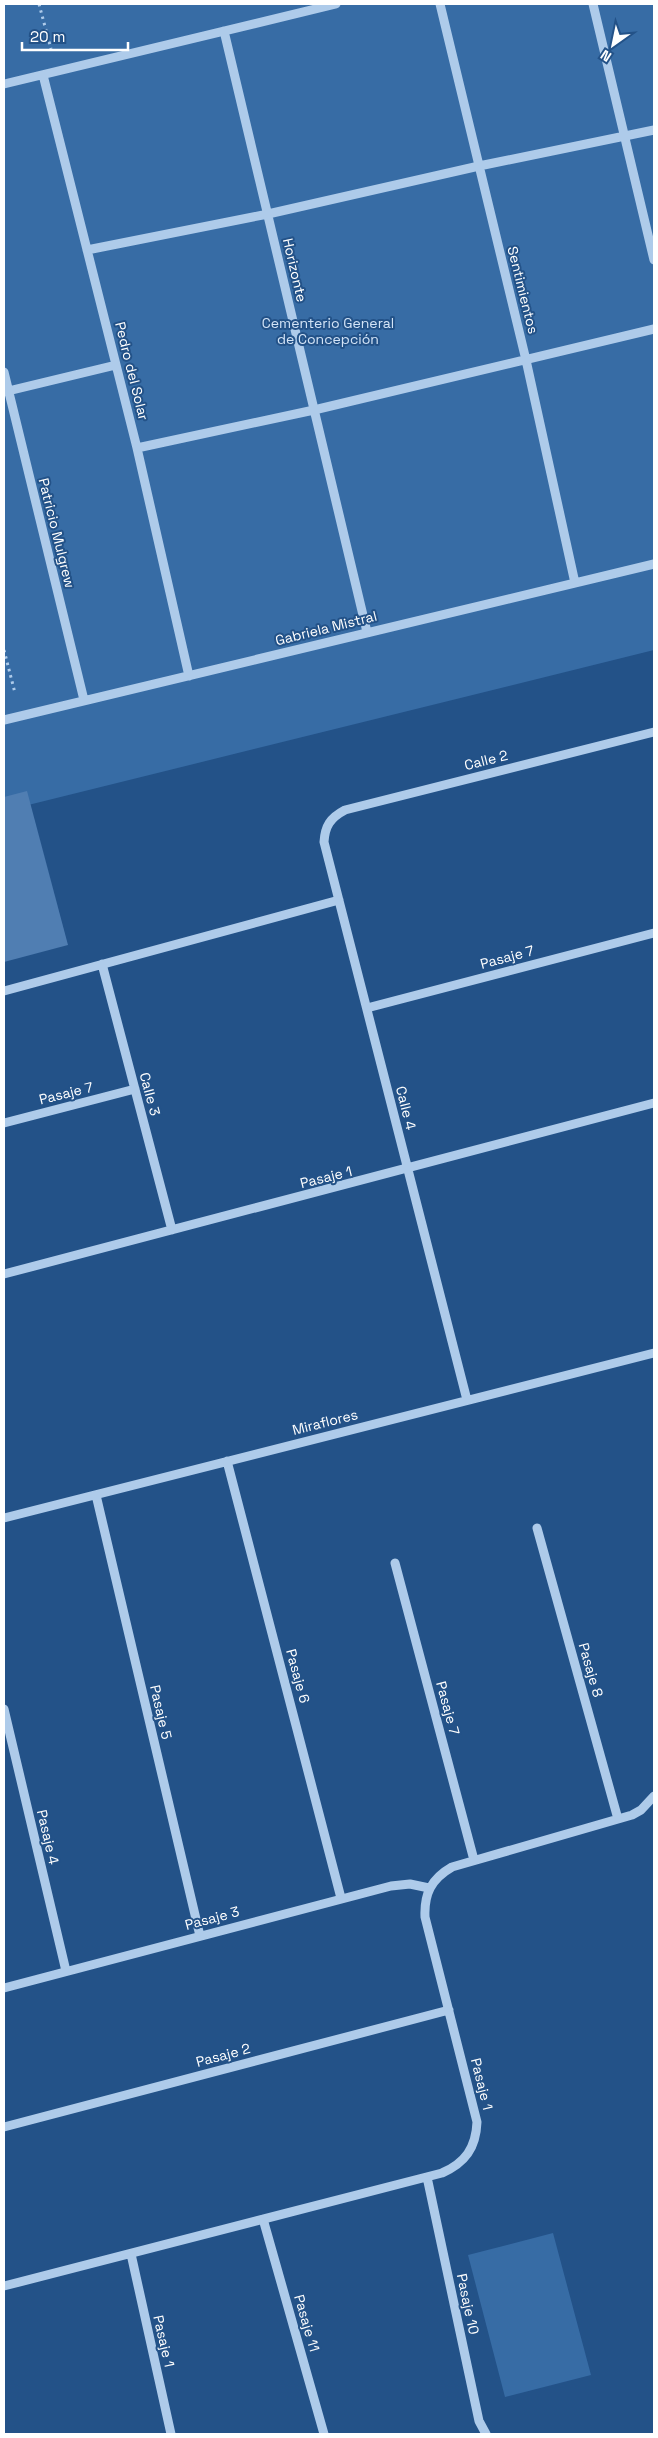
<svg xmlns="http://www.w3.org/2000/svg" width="658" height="2438" font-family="'Space Grotesk',sans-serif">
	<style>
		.green { fill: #376ca5 }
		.building { fill: #507eb2 }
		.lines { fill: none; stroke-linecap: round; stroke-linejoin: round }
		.path { stroke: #aecbea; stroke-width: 3; stroke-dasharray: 2.5 4; stroke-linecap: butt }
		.minor { stroke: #aecbea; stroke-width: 9 }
		.labels { text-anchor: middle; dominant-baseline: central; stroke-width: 4; stroke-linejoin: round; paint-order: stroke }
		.street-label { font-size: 14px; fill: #fff; stroke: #235288 }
		.park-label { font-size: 14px; fill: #d3e4f7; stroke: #235288 }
	</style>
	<rect width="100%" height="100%" fill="#235288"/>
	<path class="green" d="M4,4H654V650L4,811Z
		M553,2233L591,2375L505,2397L468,2255Z"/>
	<path class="building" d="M27,791L68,945L4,962V797Z"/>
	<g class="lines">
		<path class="path" d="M39,4L51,49
			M4,650L15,693"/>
		<path class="minor" d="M440,4L526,360L575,583
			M593,4L654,260
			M224,31L367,632
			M43,75L137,448L189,676
			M4,84L336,4
			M87,250L268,214L479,166L654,130
			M4,372L84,700
			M4,392L116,365
			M137,448L314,410L654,329
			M4,720L654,564
			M102,964L172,1230
			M4,991L339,900
			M367,1008L654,933
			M4,1123L135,1089
			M4,1274L654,1103
			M467,1400L324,842C325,826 330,818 345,810L654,732
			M227,1461L341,1898
			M96,1495L200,1936
			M4,1518L654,1353
			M537,1528L618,1819
			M395,1563L474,1860
			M4,1709L66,1971
			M4,1988L391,1886L410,1884L429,1888
			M4,2127L449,2010
			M427,2177L479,2421L486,2434
			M263,2219L324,2434
			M131,2254L171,2434
			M4,2286L442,2173C465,2163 476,2148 477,2122L425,1917C424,1894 431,1879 452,1867L632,1815L641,1810L654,1796"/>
	</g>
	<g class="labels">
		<g class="street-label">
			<text transform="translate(295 270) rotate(77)">Horizonte</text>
			<text transform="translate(523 290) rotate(76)">Sentimientos</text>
			<text transform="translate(132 371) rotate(76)">Pedro del Solar</text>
			<text transform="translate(57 533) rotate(76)">Patricio Mulgrew</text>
			<text transform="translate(326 628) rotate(-14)">Gabriela Mistral</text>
			<text transform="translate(486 760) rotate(-14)">Calle 2</text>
			<text transform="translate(507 957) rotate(-15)">Pasaje 7</text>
			<text transform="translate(66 1093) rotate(-14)">Pasaje 7</text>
			<text transform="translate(150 1094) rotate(75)">Calle 3</text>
			<text transform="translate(406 1108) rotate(76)">Calle 4</text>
			<text transform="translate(326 1177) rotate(-14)">Pasaje 1</text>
			<text transform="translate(325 1422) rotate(-14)">Miraflores</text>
			<text transform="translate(591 1670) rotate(74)">Pasaje 8</text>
			<text transform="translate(298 1676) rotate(75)">Pasaje 6</text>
			<text transform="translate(448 1708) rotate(75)">Pasaje 7</text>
			<text transform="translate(161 1712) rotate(77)">Pasaje 5</text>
			<text transform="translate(48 1837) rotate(77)">Pasaje 4</text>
			<text transform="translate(212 1918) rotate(-15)">Pasaje 3</text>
			<text transform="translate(223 2055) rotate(-15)">Pasaje 2</text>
			<text transform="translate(482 2084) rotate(76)">Pasaje 1</text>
			<text transform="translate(468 2304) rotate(78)">Pasaje 10</text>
			<text transform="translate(307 2323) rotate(74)">Pasaje 11</text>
			<text transform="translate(164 2341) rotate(77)">Pasaje 1</text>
		</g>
		<g class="park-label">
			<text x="328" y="323">Cementerio General<tspan x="328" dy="16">de Concepción</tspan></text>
		</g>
	</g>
	<rect width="658" height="2438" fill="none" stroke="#ffffff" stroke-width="10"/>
	<g transform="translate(613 45) rotate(213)" stroke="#235288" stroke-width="4" paint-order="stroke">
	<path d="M0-4L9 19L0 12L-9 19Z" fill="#ffffff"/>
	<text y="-8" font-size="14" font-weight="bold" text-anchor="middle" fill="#ffffff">N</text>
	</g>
	<path d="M22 42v8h106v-8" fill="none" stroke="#ffffff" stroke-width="2.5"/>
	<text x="30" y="42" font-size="15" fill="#ffffff" stroke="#235288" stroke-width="4" paint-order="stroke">20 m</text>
</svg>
